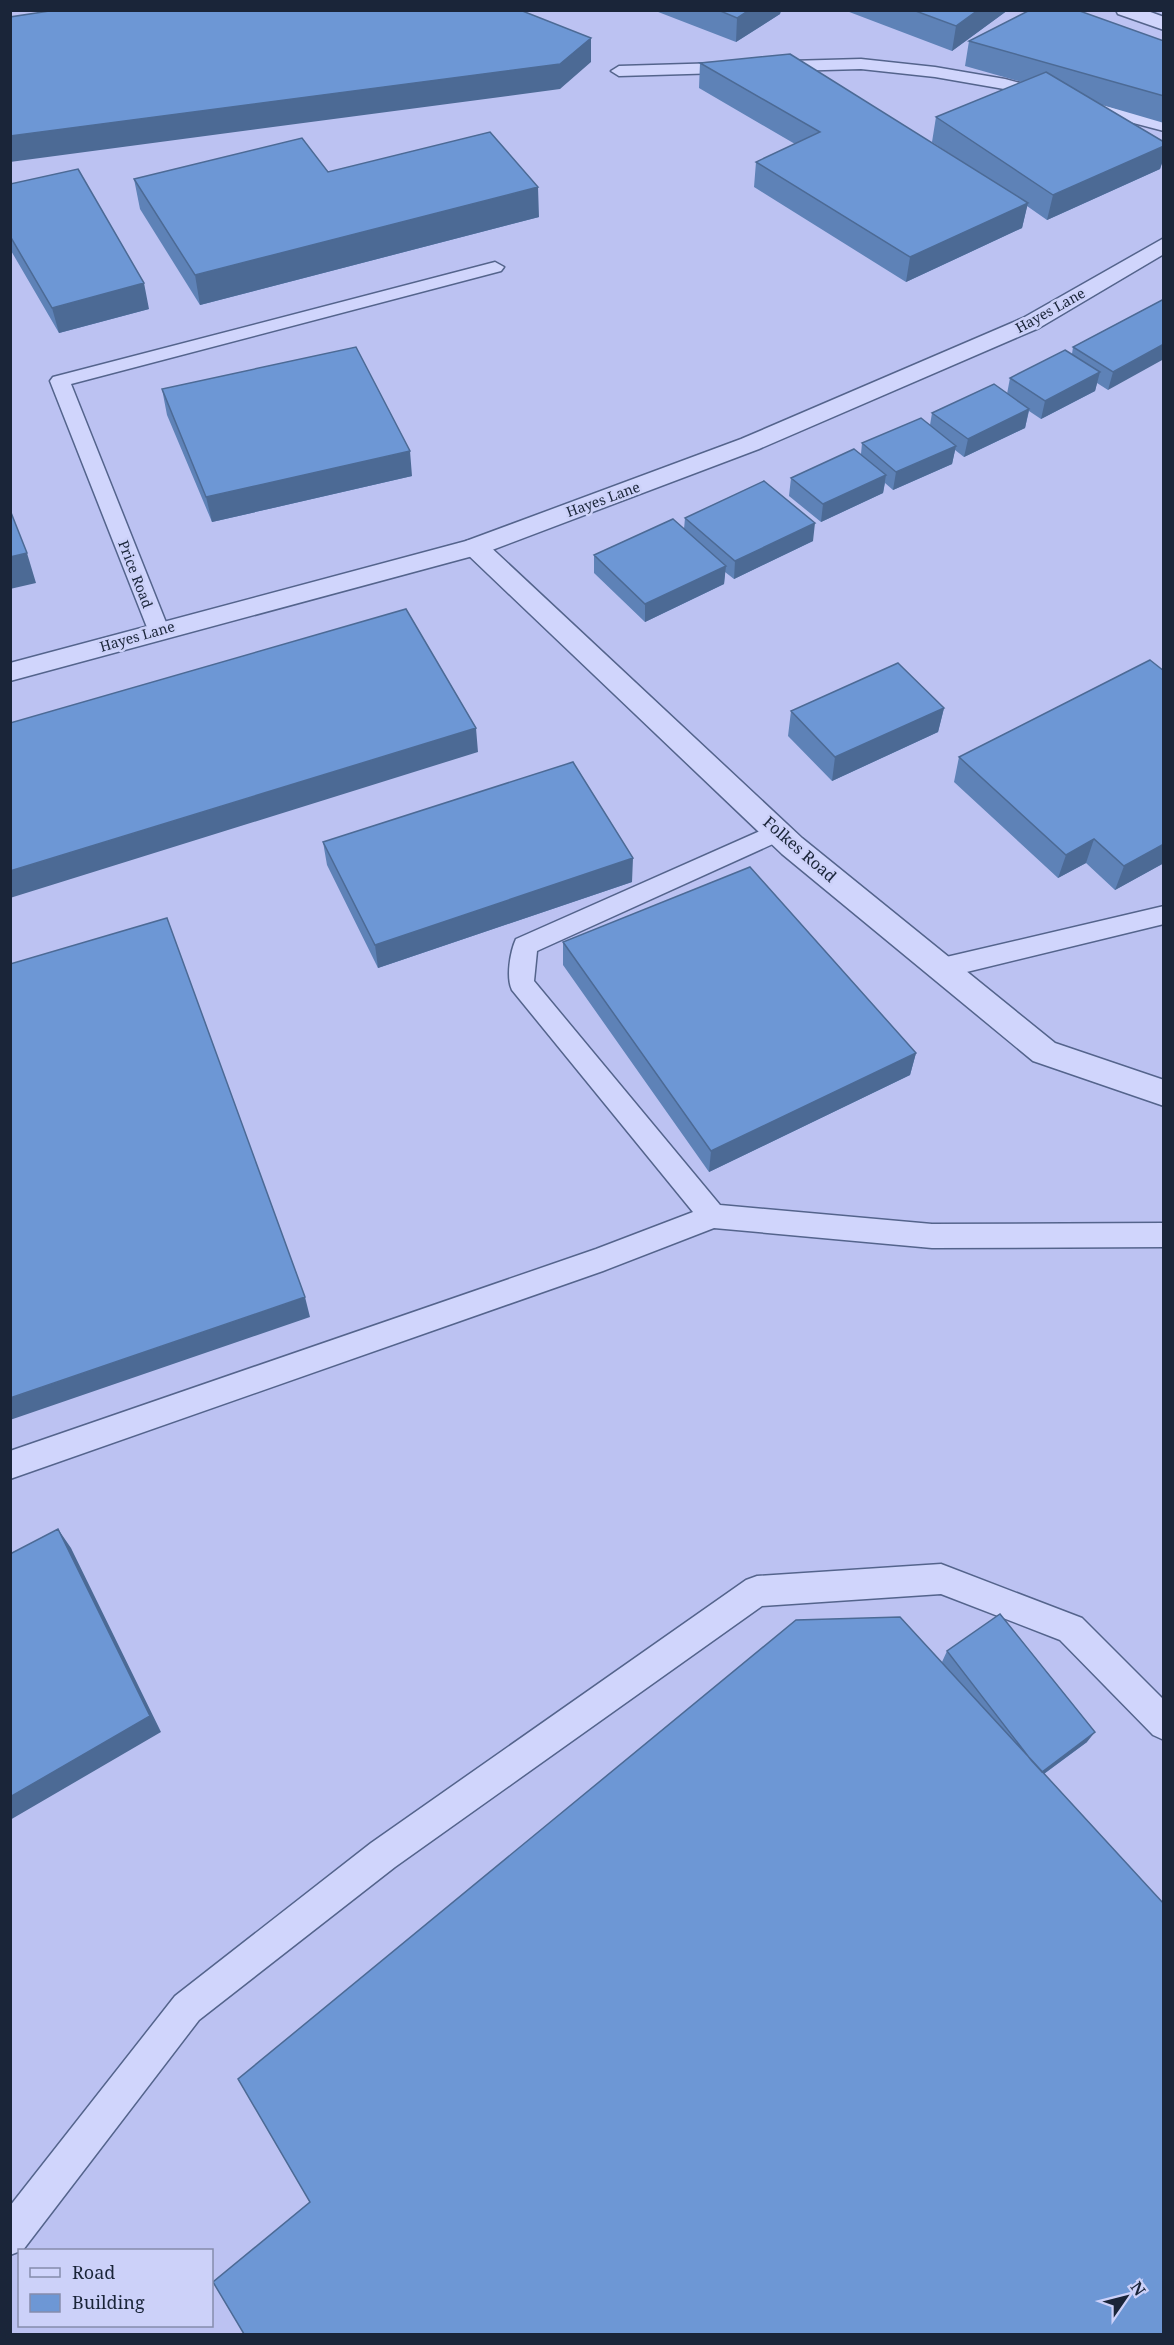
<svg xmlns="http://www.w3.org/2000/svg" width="1174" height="2345" font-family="'Noto Serif',serif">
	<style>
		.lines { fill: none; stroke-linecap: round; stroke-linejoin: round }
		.service-casing { stroke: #54648c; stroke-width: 3 }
		.minor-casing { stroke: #54648c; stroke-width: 3 }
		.tertiary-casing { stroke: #54648c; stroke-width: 3 }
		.service { fill: #d0d5fc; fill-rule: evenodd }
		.minor { fill: #d0d5fc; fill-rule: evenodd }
		.tertiary { fill: #d0d5fc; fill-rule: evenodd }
		.wall { fill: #5e82b7 }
		.shaded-wall { fill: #4c6a95 }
		.building { fill: #6d97d5; stroke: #4c6a95; stroke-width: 1.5 }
		.labels { text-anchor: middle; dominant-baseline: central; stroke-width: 5; stroke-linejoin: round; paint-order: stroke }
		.far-street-label { font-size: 14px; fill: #1a2539; stroke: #ccd1f9 }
		.street-label { font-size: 16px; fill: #1a2539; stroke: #ccd1f9 }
	</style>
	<rect width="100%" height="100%" fill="#bcc2f2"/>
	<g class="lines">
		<g class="service-casing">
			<path id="service" d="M861,59L935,67L1005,79L1164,121V131L1004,89L935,77L861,69L619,76L611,71L619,66Z
				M495,262L504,267L501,271L71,384L169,630L166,635L158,637L150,635L50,381L53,377Z
				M778,823L786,826L790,832L786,838L537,951L534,981L720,1205L932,1224L1164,1223V1247L932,1248L714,1228L603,1271L10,1479V1451L596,1249L693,1212L512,990C506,978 510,952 516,939Z
				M1164,906V924L942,978L933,975L929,968L933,961L942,958Z
				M941,1564L1082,1618L1164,1700V1740L1153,1735L1060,1640L941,1594L762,1606L395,1867L199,2020L23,2250L10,2255V2206L175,1996L371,1843L746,1580L757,1576Z"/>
		</g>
		<g class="minor-casing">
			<path id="minor" d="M1116,10H1145L1164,17V30L1118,14Z
				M475,539L484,541L802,838L1055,1043L1164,1080V1106L1033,1061L782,854L466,553L462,547L466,541Z"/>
		</g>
		<g class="tertiary-casing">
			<path id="tertiary" d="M1164,238V254L1039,328L759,449L484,553L10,681V663L466,541L741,439L1023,318Z"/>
		</g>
		<use href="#service" class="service"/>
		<use href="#minor" class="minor"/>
		<use href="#tertiary" class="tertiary"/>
	</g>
	<path class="wall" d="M653,10H781L780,14L736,42Z
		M844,10H1008L952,51Z
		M969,41H1164V123L1099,104L1164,142V157L1160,169L1047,220L1027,206L1022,228L906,282L754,187L756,162L795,144L699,88L700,63L958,159L932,142L936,117L1022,82L965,66Z
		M328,172L539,217L200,305L140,209L134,179Z
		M10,184L149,309L59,333L10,249Z
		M1164,299L1108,390L1097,383L1095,391L1041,419L1029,411L1025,428L964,457L955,450L952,464L893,490L885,483L883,493L821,522L789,496L791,478L861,454L862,443L930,425L932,413L1007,394L1010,378L1072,354L1073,347Z
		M162,389L412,476L212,522L167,415Z
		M685,518L813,541L734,579L725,572L724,584L645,622L594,573V555L684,529Z
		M1164,671V863L1115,890L1086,863L1058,878L954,782L959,757Z
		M944,708L938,732L832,781L788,736L791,711Z
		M323,842L632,882L378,968L327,865Z
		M563,942L916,1053L910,1075L709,1172L563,965Z
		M947,1651L1087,1742L1044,1774L946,1668L942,1662Z"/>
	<path class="shaded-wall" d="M749,10H781L780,14L736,42L737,18Z
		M978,10H1008L952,51L956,26Z
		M591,38V62L560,89L10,162V136Z
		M1164,146V157L1160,169L1047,220L1053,195Z
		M538,187L539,217L200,305L195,275Z
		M1028,203L1022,228L906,282L910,257Z
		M144,283L149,309L59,333L52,308Z
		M1164,344V359L1108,390L1113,372Z
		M1100,372L1095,391L1041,419L1045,401Z
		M1029,409L1025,428L964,457L968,439Z
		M956,446L952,464L893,490L896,472Z
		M410,451L412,476L212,522L206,497Z
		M886,475L883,493L821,522L823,504Z
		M815,523L813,541L734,579L735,561Z
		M27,553L36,583L10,589V557Z
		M726,566L724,584L645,622V604Z
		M944,708L938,732L832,781L835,757Z
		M476,728L478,752L10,898V871Z
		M1094,839L1086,863L1058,878L1066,855Z
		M1164,844V863L1115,890L1124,866Z
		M633,858L632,882L378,968L375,945Z
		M916,1053L910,1075L709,1172L711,1151Z
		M305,1297L310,1317L10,1420V1398Z
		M58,1529L71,1548L161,1732L10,1820V1797Z
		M1095,1732L1087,1742L1034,1781L1041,1772Z"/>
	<path class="building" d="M56,10H520L591,38L560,64L10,136V17Z
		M718,10H749L737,18Z
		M913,10H978L956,26Z
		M1030,10H1077L1164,41V96L969,41Z
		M790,54L1028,203L910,257L756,162L820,132L700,63Z
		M1046,72L1164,142V146L1053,195L936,117Z
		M490,132L538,187L195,275L134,179L302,138L328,172Z
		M78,169L144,283L52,308L10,236V184Z
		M1164,299V344L1113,372L1073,347Z
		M356,347L410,451L206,497L162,389Z
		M1065,350L1100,372L1045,401L1010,378Z
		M994,384L1029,409L968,439L932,413Z
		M921,418L956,446L896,472L862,443Z
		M854,449L886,475L823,504L791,478Z
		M764,481L815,523L735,561L685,518Z
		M10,510L27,553L10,557Z
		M673,519L726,566L645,604L594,555Z
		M406,609L476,728L10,871V723Z
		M1150,660L1164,671V844L1124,866L1094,839L1066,855L959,757Z
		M898,663L944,708L835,757L791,711Z
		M573,762L633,858L375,945L323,842Z
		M750,867L916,1053L711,1151L563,942Z
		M167,918L305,1297L10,1398V964Z
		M58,1529L150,1716L10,1797V1554Z
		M1000,1614L1095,1732L1042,1772L1031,1760L947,1651Z
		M900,1617L1164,1904V2334H244L213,2282L310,2202L238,2079L796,1620Z"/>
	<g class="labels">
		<g class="far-street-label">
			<text transform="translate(1050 310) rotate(-29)">Hayes Lane</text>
			<text transform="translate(603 499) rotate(-20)">Hayes Lane</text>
			<text transform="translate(136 574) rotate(69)">Price Road</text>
			<text transform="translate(137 636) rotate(-16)">Hayes Lane</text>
		</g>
		<g class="street-label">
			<text transform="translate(800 849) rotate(41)">Folkes Road</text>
		</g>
	</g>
	<rect width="1174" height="2345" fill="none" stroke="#1a2539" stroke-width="24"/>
	<rect x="18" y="2249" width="195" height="78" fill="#ccd1f9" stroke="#858cac" stroke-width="1.5"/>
	<rect x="30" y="2268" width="30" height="9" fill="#d0d5fc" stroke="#858cac" stroke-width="1.5"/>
	<text x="72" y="2279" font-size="18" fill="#1a2539">Road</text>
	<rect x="30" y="2294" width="30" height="18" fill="#6d97d5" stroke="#858cac" stroke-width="1.5"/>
	<text x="72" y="2309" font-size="18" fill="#1a2539">Building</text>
	<g transform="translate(1126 2297) rotate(55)" stroke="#ccd1f9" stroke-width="4.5" paint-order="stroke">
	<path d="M0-4.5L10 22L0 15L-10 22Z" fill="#1a2539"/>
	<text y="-9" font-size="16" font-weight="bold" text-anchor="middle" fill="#1a2539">N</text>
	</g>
</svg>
